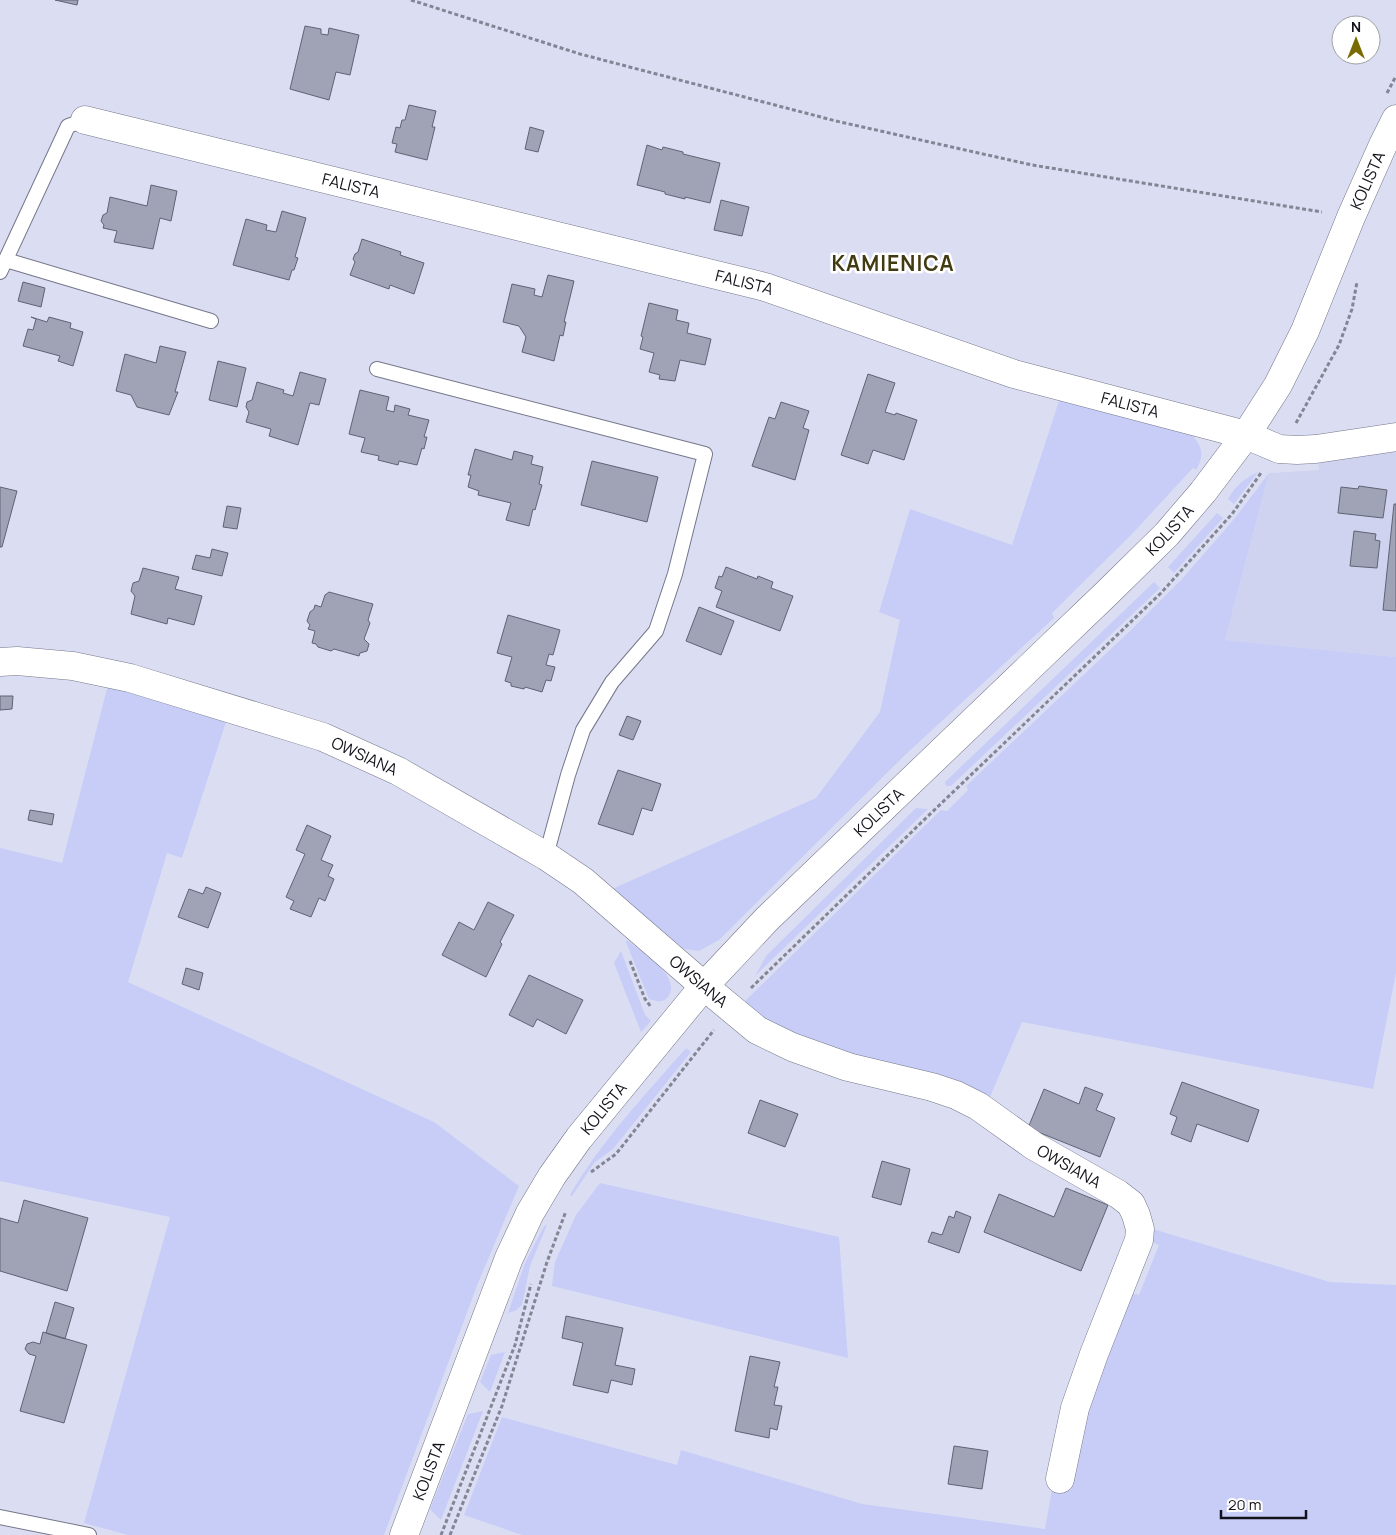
<svg xmlns="http://www.w3.org/2000/svg" width="1396" height="1535" font-family="Manrope,sans-serif">
	<style>
		.built { fill: #cfd3ef }
		.green { fill: #c7cdf7 }
		.building { fill: #a0a2b6; stroke: #606274 }
		.lines { fill: none; stroke-linecap: round; stroke-linejoin: round }
		.service-casing { stroke: #75778a; stroke-width: 16 }
		.minor-casing { stroke: #75778a; stroke-width: 29 }
		.tertiary-casing { stroke: #75778a; stroke-width: 29 }
		.path { stroke: #838594; stroke-width: 3; stroke-dasharray: 4 2.5; stroke-linecap: butt }
		.service { stroke: #fff; stroke-width: 14 }
		.minor { stroke: #fff; stroke-width: 28 }
		.tertiary { stroke: #fff; stroke-width: 28 }
		.labels { text-anchor: middle; dominant-baseline: central; stroke-width: 5; stroke-linejoin: round; paint-order: stroke }
		.street-label { font-size: 16px; fill: #12131a; stroke: #fff }
		.district-label { font-size: 21px; font-weight: bold; letter-spacing: 1px; fill: #423b11; stroke: #fff }
	</style>
	<rect width="100%" height="100%" fill="#dbdef3"/>
	<path class="built" d="M1396,447V657L1225,640L1269,473L1319,470L1318,461Z"/>
	<path class="green" d="M1061,395L1195,436L1194,438C1204,448 1203,459 1196,470L1193,468L1132,534L1052,613L1054,618L905,755L719,940L699,951L684,949L612,889L816,798L880,712L900,620L879,612L910,509L1012,545Z
		M1258,472L1234,504L1228,499C1236,485 1244,479 1258,472Z
		M1269,473L1225,640L1396,657V973L1373,1089L1022,1022L987,1104L822,1047L761,1018L744,1002L941,810L947,811L968,790L966,786L1131,630L1182,579L1235,518Z
		M1217,513L1223,518L1174,573L1168,567Z
		M1154,582L1160,588L951,786H946L945,782Z
		M109,681L228,716L182,858L167,853L128,982L434,1122L519,1186L478,1283L384,1535H128L84,1523L170,1217L0,1181V848L62,863Z
		M916,808L928,809L755,976L766,956Z
		M627,940C639,950 685,978 667,998C663,1003 655,1001 649,999L626,942Z
		M621,951L645,1015L651,1021L641,1032L614,963Z
		M686,1048L691,1052L613,1149L594,1163L572,1196L570,1195C601,1141 645,1095 686,1048Z
		M600,1183L839,1237L848,1358L552,1286L555,1262L576,1215Z
		M547,1225L530,1266L522,1305L515,1311L508,1313L525,1263L544,1226Z
		M1146,1227L1330,1282L1396,1285V1535H522L464,1515L502,1417L677,1465L681,1450L862,1504L1045,1529L1053,1484L1124,1291L1139,1295L1159,1245L1146,1240Z
		M505,1352L490,1392L480,1382L491,1355Z
		M483,1411L441,1520L430,1509L468,1414Z"/>
	<path class="building" d="M55,0H78L77,5Z
		M305,26L321,29V34L328,35L329,28L359,35L350,75L336,72L329,100L290,89Z
		M409,105L436,111L432,127H435L427,160L395,152L397,144L392,143L396,127L400,128L402,120H405Z
		M530,127L544,131L538,152L525,149Z
		M647,145L662,150L663,147L683,152V154L720,163L710,203L685,197V199L665,194V192L637,185Z
		M151,185L177,191L171,221L160,218L153,249L114,242L117,231L103,228L104,225L101,221L103,215L107,213L110,197L147,206Z
		M721,200L749,207L742,236L714,230Z
		M282,211L306,218L295,257L298,258L294,270H292L289,280L233,265L246,219L267,225L266,230L276,232Z
		M362,239L401,252L400,255L424,263L414,294L390,285L389,289L350,275L355,262L353,259L355,254L358,252Z
		M548,275L574,281L564,322H566L563,336L560,335L554,361L522,352L526,337L519,326L503,322L512,284L535,289L534,295L542,297Z
		M23,282L45,288L41,307L18,301Z
		M649,303L678,310L676,320L689,323L687,333L711,339L705,365L680,360L675,381L659,379L660,375L649,372L654,353L640,349L643,337L641,336Z
		M31,317L47,322L49,317L71,323L70,328L83,332L73,366L58,361L60,356L23,346L28,329L33,330L36,319Z
		M160,346L186,352L175,392H178L169,415L137,407L131,395L116,391L125,354L156,363Z
		M218,361L246,368L237,407L209,400Z
		M300,372L326,379L319,405L310,403L298,445L269,436L271,429L246,422L249,412L246,407L247,402L252,400L257,382L284,390L283,393L293,396Z
		M868,374L895,383L885,412L895,415L896,413L917,420L904,460L873,450L868,464L841,455Z
		M360,390L389,397L386,410L394,412L395,405L410,409L408,415L429,420L424,437H427L424,449L422,448L417,465L399,461L398,465L378,460L379,456L361,452L365,438L349,434Z
		M781,402L809,411L803,428L809,430L795,480L752,466L769,417L775,419Z
		M475,449L512,460L514,451L533,456L531,464L543,467L539,484L542,485L535,510L533,509L529,526L506,520L511,503L478,495L479,491L468,487L471,475H468Z
		M592,461L658,477L647,522L581,505Z
		M1359,486L1387,490L1383,518L1338,513L1341,487L1358,489Z
		M0,487L17,491L2,547H0Z
		M1394,504H1396V611L1383,610Z
		M227,506L241,508L237,529L223,527Z
		M1354,531L1376,534L1375,540L1380,541L1377,568L1350,566Z
		M212,549L228,553L222,576L192,569L196,555L210,558Z
		M726,567L757,579L758,576L773,582L771,588L793,596L780,631L716,607L722,591L715,588L719,576L722,577Z
		M143,568L179,577L175,589L202,596L194,625L168,618L167,624L131,614L135,596L131,591L133,583L139,581Z
		M329,592L373,604L368,620L370,623L364,639L369,644L367,651L360,653L359,656L334,649L331,651L318,647L316,644L312,643L315,631L308,629L310,625L307,621L310,612L314,609L315,605L321,607L325,595Z
		M699,607L734,621L721,655L686,641Z
		M508,615L560,630L553,655L549,654L546,665L555,667L551,681L546,680L542,692L525,687L524,689L511,686V683L505,681L512,657L497,653Z
		M0,696H13L12,709L0,710Z
		M627,716L641,721L633,740L619,735Z
		M618,770L661,784L652,811L642,808L633,835L598,824Z
		M30,810L54,814L52,825L28,820Z
		M307,825L331,836L321,860L333,865L328,876L334,879L325,901L319,898L311,917L290,909L294,901L286,897L305,854L296,850Z
		M206,887L221,893L208,928L178,917L189,889L203,894Z
		M488,902L514,915L500,942L502,944L486,977L442,955L459,922L474,930Z
		M186,968L203,973L199,990L182,984Z
		M529,975L583,1000L566,1034L537,1019L533,1027L509,1015Z
		M1182,1082L1259,1110L1248,1142L1197,1124L1191,1142L1171,1134L1177,1117L1170,1114Z
		M1085,1087L1103,1094L1096,1110L1115,1118L1100,1157L1028,1128L1044,1089L1079,1104Z
		M760,1100L798,1114L785,1147L748,1133Z
		M882,1161L910,1169L901,1205L872,1197Z
		M1066,1188L1108,1205L1081,1271L984,1232L999,1194L1054,1217Z
		M24,1200L88,1218L67,1291L0,1271V1218L18,1223Z
		M956,1211L971,1217L959,1253L928,1242L932,1232L942,1235L949,1216L954,1218Z
		M55,1302L74,1308L65,1339L46,1333Z
		M566,1316L623,1328L615,1365L635,1369L632,1385L611,1380L608,1393L573,1385L583,1343L562,1338Z
		M43,1332L87,1345L64,1423L20,1411L36,1356L29,1354L25,1349L27,1344L33,1342L40,1344Z
		M750,1356L780,1362L774,1387H778L774,1405L782,1406L777,1430L770,1428L769,1438L735,1431Z
		M954,1446L988,1451L982,1489L948,1484Z"/>
	<g class="lines">
		<g class="service-casing">
			<path id="service" d="M6,260L211,321
				M0,272L68,126L85,120
				M377,369L705,454L675,574L656,631L612,682L583,730L568,775L546,856
				M0,1517L89,1535"/>
		</g>
		<g class="minor-casing">
			<g id="minor">
				<path id="s1" d="M85,120L765,287L1014,374L1246,435L1279,449L1297,450L1316,449L1396,437"/>
				<path id="s2" d="M0,662L17,661L73,666L130,678L323,737L398,771L546,856L583,881L704,986L757,1030L792,1047L848,1067L932,1087L956,1095L978,1106L1034,1146L1118,1194L1131,1204L1136,1215L1140,1229L1139,1240L1094,1354L1075,1408L1060,1479"/>
			</g>
		</g>
		<g class="tertiary-casing">
			<g id="tertiary">
				<path id="s3" d="M404,1535L509,1258L530,1213L552,1176L579,1138L704,986L767,919L1107,593L1167,534L1203,492L1246,435L1278,385L1305,331L1351,217L1383,145L1396,119"/>
			</g>
		</g>
		<path class="path" d="M411,0L580,54L836,121L1032,165L1322,212
			M1387,93L1396,76
			M1296,423L1339,345L1352,309L1357,282
			M630,961L645,999L651,1007
			M751,988L926,818L1161,593L1232,514L1261,473
			M591,1172L616,1154L714,1030
			M441,1535L515,1345L531,1284
			M450,1535L502,1406L547,1262L566,1211"/>
		<use href="#service" class="service"/>
		<use href="#minor" class="minor"/>
		<use href="#tertiary" class="tertiary"/>
	</g>
	<g class="labels">
		<g class="street-label">
			<text stroke="none"><textPath href="#s3" startOffset="1689">KOLISTA</textPath></text>
			<text stroke="none"><textPath href="#s1" startOffset="274">FALISTA</textPath></text>
			<text stroke="none"><textPath href="#s1" startOffset="679">FALISTA</textPath></text>
			<text stroke="none"><textPath href="#s1" startOffset="1084">FALISTA</textPath></text>
			<text stroke="none"><textPath href="#s3" startOffset="1284">KOLISTA</textPath></text>
			<text stroke="none"><textPath href="#s2" startOffset="379">OWSIANA</textPath></text>
			<text stroke="none"><textPath href="#s3" startOffset="879">KOLISTA</textPath></text>
			<text stroke="none"><textPath href="#s2" startOffset="784">OWSIANA</textPath></text>
			<text stroke="none"><textPath href="#s3" startOffset="474">KOLISTA</textPath></text>
			<text stroke="none"><textPath href="#s2" startOffset="1204">OWSIANA</textPath></text>
			<text stroke="none"><textPath href="#s3" startOffset="69">KOLISTA</textPath></text>
		</g>
		<g class="district-label">
			<text x="893" y="263">KAMIENICA</text>
		</g>
	</g>
	<g transform="translate(1356 40)"><circle r="24" fill="#ffffff" stroke="#a0a1a3"/>
	<path d="M0-4L9 19L0 12L-9 19Z" fill="#7a6a02"/>
	<text y="-8" font-size="14" font-weight="bold" text-anchor="middle" fill="#12131a">N</text>
	</g>
	<path d="M1221 1510v8h85v-8" fill="none" stroke="#12131a" stroke-width="2.5"/>
	<text x="1228" y="1510" font-size="15" fill="#12131a" stroke="#ffffff" stroke-width="4" paint-order="stroke">20 m</text>
</svg>
